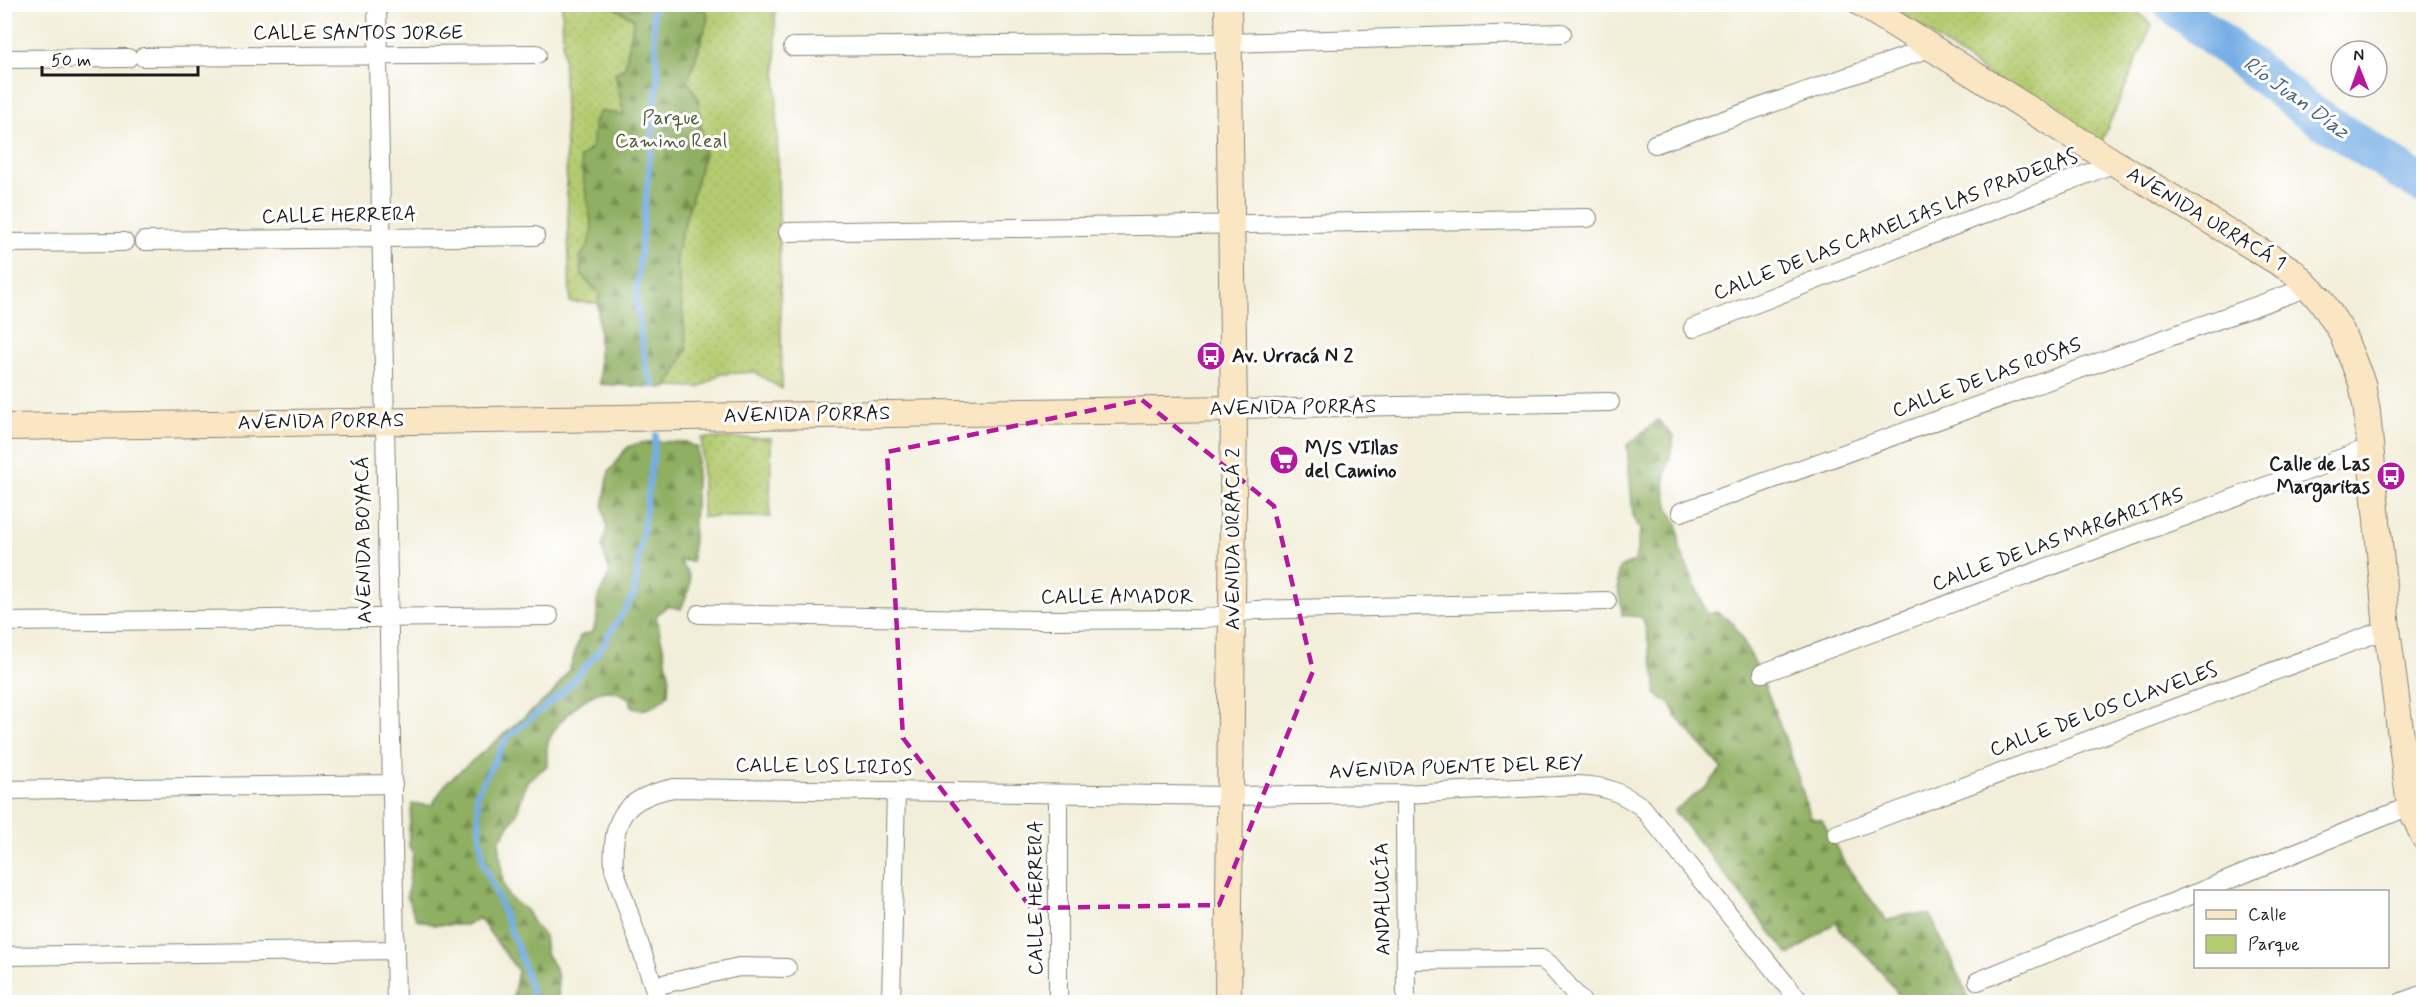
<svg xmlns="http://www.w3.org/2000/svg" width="2428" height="1007" font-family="Mynerve,sans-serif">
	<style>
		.green { fill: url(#green-dots); stroke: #687446; stroke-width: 1.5 }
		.forest { fill: url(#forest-firs); stroke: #56663f; stroke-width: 1.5 }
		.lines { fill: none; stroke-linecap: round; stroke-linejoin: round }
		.stream { stroke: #75ade4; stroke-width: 6 }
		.river { stroke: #75ade4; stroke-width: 38 }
		.street-casing { stroke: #87857a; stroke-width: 20 }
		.secondary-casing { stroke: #87857a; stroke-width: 28 }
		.street { stroke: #fff; stroke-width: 18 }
		.secondary { stroke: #fbe6c4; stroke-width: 26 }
		.marked { fill: none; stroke: #b5179e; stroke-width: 4.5; stroke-dasharray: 12 8; stroke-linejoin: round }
		.labels { text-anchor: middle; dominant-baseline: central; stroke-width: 6; stroke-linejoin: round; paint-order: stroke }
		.street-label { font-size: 20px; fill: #1c1c1c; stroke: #fff }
		.park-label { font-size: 20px; fill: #515939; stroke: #fff }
		.poi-label { font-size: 20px; font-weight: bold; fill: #1c1c1c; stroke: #fff; text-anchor: start }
		.water-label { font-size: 21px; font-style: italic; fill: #445d76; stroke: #fff }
	</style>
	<defs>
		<pattern id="green-dots" width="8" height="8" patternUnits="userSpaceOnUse" patternTransform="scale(1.5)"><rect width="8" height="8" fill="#b4cb70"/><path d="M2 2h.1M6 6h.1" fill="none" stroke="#9aae60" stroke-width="1.8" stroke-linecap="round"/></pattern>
		<pattern id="forest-firs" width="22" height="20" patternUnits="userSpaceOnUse" patternTransform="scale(1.5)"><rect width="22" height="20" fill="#8faf62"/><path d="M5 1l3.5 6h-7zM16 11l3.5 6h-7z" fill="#748e50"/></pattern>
	</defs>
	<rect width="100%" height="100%" fill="#fff"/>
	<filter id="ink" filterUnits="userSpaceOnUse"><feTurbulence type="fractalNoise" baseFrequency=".0167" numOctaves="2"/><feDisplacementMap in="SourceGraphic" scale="12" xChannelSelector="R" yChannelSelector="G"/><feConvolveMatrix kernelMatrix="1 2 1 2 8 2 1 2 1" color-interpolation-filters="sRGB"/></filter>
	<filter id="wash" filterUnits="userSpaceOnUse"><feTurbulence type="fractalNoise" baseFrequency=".008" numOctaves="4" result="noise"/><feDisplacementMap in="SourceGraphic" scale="24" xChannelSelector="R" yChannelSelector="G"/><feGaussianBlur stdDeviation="1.35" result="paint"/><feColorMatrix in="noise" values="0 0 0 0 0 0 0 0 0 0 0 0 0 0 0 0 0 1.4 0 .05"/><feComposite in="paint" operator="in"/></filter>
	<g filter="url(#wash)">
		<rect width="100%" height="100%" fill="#f2eed9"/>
		<path class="green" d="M562,5H775L782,389L755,372L720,374L701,387L600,384L598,303L570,302Z
			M1889,5H2130L2152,25L2097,152Z
			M702,438H771L770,517H702Z"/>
		<path class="forest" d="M614,5H705L708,19L688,82L698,98L704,155L676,254L687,350L667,388L600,384L598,302L600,294L582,276L580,257L588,246L592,229L580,158L592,147L595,120L600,111L624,115L615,73L625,67L634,19L615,8Z
			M1658,420L1674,437L1664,484L1669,509L1678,525L1680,549L1707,614L1717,612L1733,623L1759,670L1789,749L1811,818L1822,820L1845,864L1887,921L1904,914L1930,915L1971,1002H1904C1893,988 1883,973 1871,960C1858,945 1844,940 1836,922L1789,955L1674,811L1707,786L1722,768L1677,718L1672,705L1655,694C1658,674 1651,664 1649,646C1647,635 1646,627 1642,617L1622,615C1621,598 1615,585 1619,568L1635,561L1640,531L1633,515L1627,445Z
			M686,442L698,448L692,562L679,560C697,582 690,585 681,609L667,606L656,616L669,674L668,695C658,704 648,713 633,708L629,698C621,694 611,689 602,692C582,696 551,727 547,747C547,753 547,760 547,766L527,781L517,813L499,841L503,883L509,897L526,910L534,924L544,935L546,953L557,972L559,1002H512L518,971L479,918L466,925H434L416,919L407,896L413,854L409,846V829L412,804L432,805L446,783L553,693L570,668L580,636L593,632L597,617V601L610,572L602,548L607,528L603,508L609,471C617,464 619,456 626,449C636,439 672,442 686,442Z"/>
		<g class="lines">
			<path class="stream" d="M652,4L658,77L636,297L646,369L654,386
				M535,1002L519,951L482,859L477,793L507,738L562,693L599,651L634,595L656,435"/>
			<path class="river" d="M2172,4L2304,108L2424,186"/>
		</g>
	</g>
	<g filter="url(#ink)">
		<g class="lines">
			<g class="street-casing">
				<path id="street" d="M377,4L396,1002
					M793,47L1228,43L1562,33
					M143,57L537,54
					M4,59L128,58
					M1655,144L1930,48
					M788,232L1588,218
					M144,241L535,236
					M4,243L124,242
					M1693,328L2115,163
					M1234,409L1610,402
					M1681,512L2309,287
					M699,614L1042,620L1201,619L1255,610L1607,601
					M4,622L549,616
					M1763,673L2369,448
					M4,790L393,784
					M1405,794L1406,1002
					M1837,834L2387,629
					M2199,892L2410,806
					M4,956L395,950
					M1407,960L1541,959L1549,964L1582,1002
					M1978,981L2196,893
					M654,986L739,967L787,968
					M659,1002L614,869C611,819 623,798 674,788L1230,796L1405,794L1577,785C1605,786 1619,791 1642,807L1800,1002
					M891,1002L896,791
					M1058,1002V794
					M2402,1002L2424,994"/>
			</g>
			<g class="secondary-casing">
				<path id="secondary" d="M1228,4L1234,409L1228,1002
					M1862,4L2115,163L2291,270L2321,300L2341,331L2362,383L2367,412L2387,629L2410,806L2424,837
					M4,427L1234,409"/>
			</g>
			<use href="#street" class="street"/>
			<use href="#secondary" class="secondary"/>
		</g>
	</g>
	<path class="marked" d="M1142,400L1274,506L1313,671L1219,905L1031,908L903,738L887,452Z"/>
	<defs>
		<g id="bus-disc" transform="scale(1.5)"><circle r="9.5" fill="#b5179e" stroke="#fff"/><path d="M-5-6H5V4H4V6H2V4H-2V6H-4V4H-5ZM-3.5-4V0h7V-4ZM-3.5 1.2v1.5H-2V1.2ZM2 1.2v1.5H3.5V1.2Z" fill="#fff"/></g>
		<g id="supermarket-disc" transform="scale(1.5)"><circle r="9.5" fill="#b5179e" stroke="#fff"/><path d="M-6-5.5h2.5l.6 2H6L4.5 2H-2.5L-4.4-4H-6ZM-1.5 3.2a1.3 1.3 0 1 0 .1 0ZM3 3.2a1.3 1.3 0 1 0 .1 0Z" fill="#fff"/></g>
	</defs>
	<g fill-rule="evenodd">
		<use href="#bus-disc" x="1211" y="356"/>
		<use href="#supermarket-disc" x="1284" y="460"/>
		<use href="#bus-disc" x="2391" y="476"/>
	</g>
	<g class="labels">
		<g class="street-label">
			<text x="358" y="33">CALLE SANTOS JORGE</text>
			<text transform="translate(339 216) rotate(-1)">CALLE HERRERA</text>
			<text transform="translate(2206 219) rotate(31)">AVENIDA URRACÁ 1</text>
			<text transform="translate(1896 225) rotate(-21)">CALLE DE LAS CAMELIAS LAS PRADERAS</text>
			<text transform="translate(1987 378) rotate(-20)">CALLE DE LAS ROSAS</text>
			<text transform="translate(1293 408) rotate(-1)">AVENIDA PORRAS</text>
			<text transform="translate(807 415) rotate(-1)">AVENIDA PORRAS</text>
			<text transform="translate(321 422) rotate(-1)">AVENIDA PORRAS</text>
			<text transform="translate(1233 539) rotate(-90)">AVENIDA URRACÁ 2</text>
			<text transform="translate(364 540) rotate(-91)">AVENIDA BOYACÁ</text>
			<text transform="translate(2058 540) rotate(-20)">CALLE DE LAS MARGARITAS</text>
			<text x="1117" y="597">CALLE AMADOR</text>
			<text transform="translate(2104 710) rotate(-20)">CALLE DE LOS CLAVELES</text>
			<text transform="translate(824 767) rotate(1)">CALLE LOS LIRIOS</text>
			<text transform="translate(1456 768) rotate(-2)">AVENIDA PUENTE DEL REY</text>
			<text transform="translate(1036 898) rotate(-90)">CALLE HERRERA</text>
			<text transform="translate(1383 899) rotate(-91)">ANDALUCÍA</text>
		</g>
		<g class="park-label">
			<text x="671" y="118">Parque<tspan x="671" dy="23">Camino Real</tspan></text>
		</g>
		<g class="poi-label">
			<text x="1232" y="356">Av. Urracá N 2</text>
			<text x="1305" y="448">M/S VIllas<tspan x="1305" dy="23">del Camino</tspan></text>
			<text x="2370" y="464" text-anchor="end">Calle de Las<tspan x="2370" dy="23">Margaritas</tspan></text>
		</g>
		<g class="water-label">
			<text transform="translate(2296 98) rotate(36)">Río Juan Díaz</text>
		</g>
	</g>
	<rect width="2428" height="1007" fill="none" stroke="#fff" stroke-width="24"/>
	<rect x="2194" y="890" width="195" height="78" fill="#ffffff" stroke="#a4a4a4" stroke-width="1.5"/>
	<rect x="2206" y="910" width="30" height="9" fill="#fbe6c4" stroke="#a4a4a4" stroke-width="1.5"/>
	<text x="2248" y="920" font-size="18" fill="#1c1c1c">Calle</text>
	<rect x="2206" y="935" width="30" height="18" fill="#b4cb70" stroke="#a4a4a4" stroke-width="1.5"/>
	<text x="2248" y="950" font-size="18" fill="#1c1c1c">Parque</text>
	<g transform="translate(2359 69) rotate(359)"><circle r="28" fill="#ffffff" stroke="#a4a4a4" stroke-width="1.5"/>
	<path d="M0-4.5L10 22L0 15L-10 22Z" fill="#b5179e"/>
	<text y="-9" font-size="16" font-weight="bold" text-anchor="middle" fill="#1c1c1c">N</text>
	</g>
	<path d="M42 66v9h156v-9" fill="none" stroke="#1c1c1c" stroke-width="3"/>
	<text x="51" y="66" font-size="18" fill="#1c1c1c" stroke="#ffffff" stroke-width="4.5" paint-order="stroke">50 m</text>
</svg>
